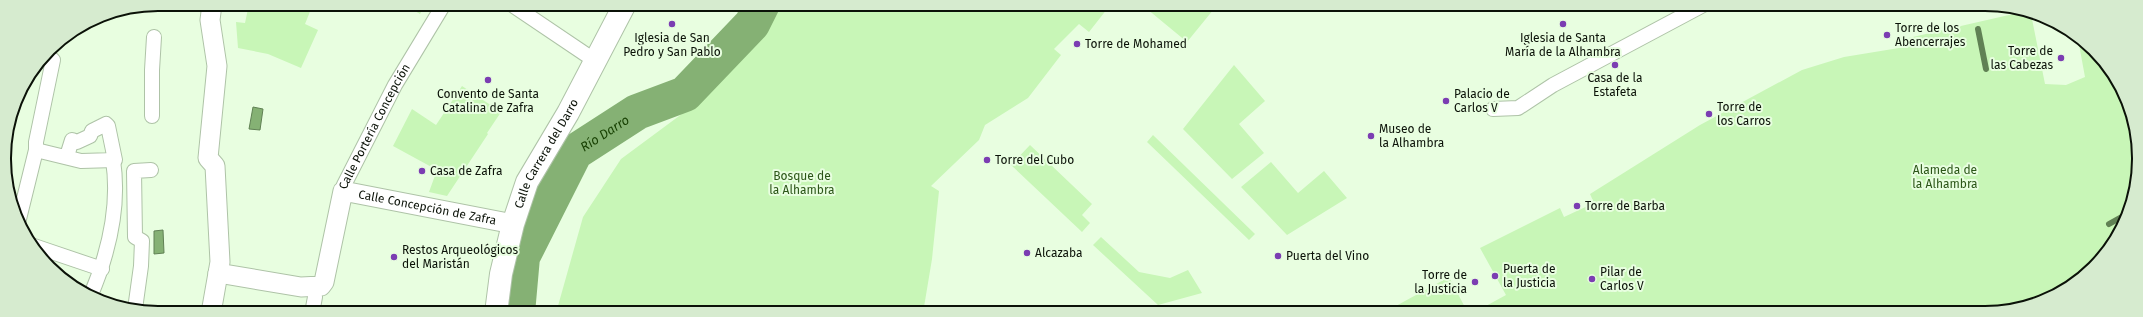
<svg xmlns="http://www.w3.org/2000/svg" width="2143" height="317" font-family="'Fira Sans',sans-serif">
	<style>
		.green { fill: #c8f6b7 }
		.water { fill: #85b174; stroke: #608154 }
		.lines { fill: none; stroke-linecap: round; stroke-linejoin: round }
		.stream { stroke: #608154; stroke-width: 6 }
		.river { stroke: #85b174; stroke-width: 36 }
		.pedestrian-casing { stroke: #aec3a7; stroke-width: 16 }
		.minor-casing { stroke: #aec3a7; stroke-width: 21 }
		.tertiary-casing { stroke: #aec3a7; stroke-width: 24 }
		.pedestrian { stroke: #fff; stroke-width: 14 }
		.minor { stroke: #fff; stroke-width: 19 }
		.tertiary { stroke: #fff; stroke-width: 22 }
		.poi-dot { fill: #7b3db2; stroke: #e8fee0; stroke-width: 1.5 }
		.labels { text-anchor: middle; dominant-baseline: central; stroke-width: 4; stroke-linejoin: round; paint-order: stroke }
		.poi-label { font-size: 12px; fill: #0b1208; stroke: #e8fee0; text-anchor: start }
		.street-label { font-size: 12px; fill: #0b1208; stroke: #e8fee0 }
		.park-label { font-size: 12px; fill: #2b5517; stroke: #e8fee0 }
		.water-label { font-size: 13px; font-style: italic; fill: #163f00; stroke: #e8fee0 }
		.rim { fill: none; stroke: #0b1208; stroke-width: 2 }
	</style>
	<rect width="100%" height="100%" fill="#e8fee0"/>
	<path class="green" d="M249,4H313L305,24L318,30L301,68L268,54L238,48L236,22L245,23Z
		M403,4H425L420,14Z
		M776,4H1111L1089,32L1079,24L1054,49L1061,55L1028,98L985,125L979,140L931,186L939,191L932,259L923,313H556L583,217L621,159L698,102L766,32Z
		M1141,4H1218L1187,42Z
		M2022,12L2031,14L2045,84L2066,85L2085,77L2078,39L2101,57L2131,109L2139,169L2123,227L2094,268L2053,297L1995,313H1473L1506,295L1480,248L1560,208L1564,217L1594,203L1590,194L1700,125L1802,70L1844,57L1905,47L1904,39Z
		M1234,65L1265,101L1239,124L1264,153L1232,179L1183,129Z
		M462,86L501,112L487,133L488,134L447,196L429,192L437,170L393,146L412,109L436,125Z
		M1153,135L1255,234L1249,240L1147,142Z
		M1030,145L1092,204L1082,215L1090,223L1082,232L1011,165Z
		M1271,162L1298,193L1324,171L1347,198L1287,235L1241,187Z
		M1101,237L1139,272L1170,278L1188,270L1202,293L1158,305L1093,245Z
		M1449,277L1468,313H1383Z"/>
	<path class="water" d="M253,107L263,109L260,130L249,129Z
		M163,230L164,253L154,254V231Z"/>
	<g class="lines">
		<path class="stream" d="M1978,29L1986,69
			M2109,224L2127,214"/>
		<path class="river" id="s1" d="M517,313L522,257L575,152L637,112L685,94L752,24L762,4"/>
		<g class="pedestrian-casing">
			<g id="pedestrian">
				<path d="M511,4L594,60"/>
				<path d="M1493,109L1518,108L1553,85L1705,4"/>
				<path d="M152,116V70L154,37"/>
				<path d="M36,150L81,161L115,160L108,126L106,124L92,131L90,136L77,142L72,140L67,156"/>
				<path id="s2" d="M343,191L344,185L395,85L444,4"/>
				<path d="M19,219L36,150V142L53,60L46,54"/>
				<path d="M34,246L102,269"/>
				<path d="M90,297C108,255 120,206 113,160"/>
				<path d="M135,309L141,266L142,241L135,237L134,171L151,170"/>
				<path d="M312,313L315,297"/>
			</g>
		</g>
		<g class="minor-casing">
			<g id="minor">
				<path id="s3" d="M218,273L301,287L321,286L324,282L343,191L513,224"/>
				<path d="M211,313L220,262L215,166L208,158L217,66L210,20L212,4"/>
			</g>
		</g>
		<g class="tertiary-casing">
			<g id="tertiary">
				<path id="s4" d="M496,313L501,274L513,224L527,182L568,113L625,4"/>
			</g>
		</g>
		<use href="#pedestrian" class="pedestrian"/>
		<use href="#minor" class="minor"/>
		<use href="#tertiary" class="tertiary"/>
	</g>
	<g class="poi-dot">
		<circle cx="672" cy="24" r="4"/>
		<circle cx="1563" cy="24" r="4"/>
		<circle cx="1887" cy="35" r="4"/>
		<circle cx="1077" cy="44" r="4"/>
		<circle cx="2061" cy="58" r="4"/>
		<circle cx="1615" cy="65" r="4"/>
		<circle cx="488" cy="80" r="4"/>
		<circle cx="1446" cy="101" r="4"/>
		<circle cx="1709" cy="114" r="4"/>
		<circle cx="1371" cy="136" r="4"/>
		<circle cx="987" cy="160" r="4"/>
		<circle cx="422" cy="171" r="4"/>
		<circle cx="1577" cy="206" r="4"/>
		<circle cx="1027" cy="253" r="4"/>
		<circle cx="1278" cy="256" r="4"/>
		<circle cx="394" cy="257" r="4"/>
		<circle cx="1495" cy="276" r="4"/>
		<circle cx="1592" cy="279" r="4"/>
		<circle cx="1475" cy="282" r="4"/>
	</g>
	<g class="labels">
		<g class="poi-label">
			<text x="1895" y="28">Torre de los<tspan x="1895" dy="14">Abencerrajes</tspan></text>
			<text x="672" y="38" text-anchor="middle">Iglesia de San<tspan x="672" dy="14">Pedro y San Pablo</tspan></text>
			<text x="1563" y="38" text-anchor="middle">Iglesia de Santa<tspan x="1563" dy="14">María de la Alhambra</tspan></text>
			<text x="1085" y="44">Torre de Mohamed</text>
			<text x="2053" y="51" text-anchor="end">Torre de<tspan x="2053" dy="14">las Cabezas</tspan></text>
			<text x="1615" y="78" text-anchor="middle">Casa de la<tspan x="1615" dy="14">Estafeta</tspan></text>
			<text x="488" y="94" text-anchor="middle">Convento de Santa<tspan x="488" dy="14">Catalina de Zafra</tspan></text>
			<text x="1454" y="94">Palacio de<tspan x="1454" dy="14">Carlos V</tspan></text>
			<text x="1717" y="107">Torre de<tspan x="1717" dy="14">los Carros</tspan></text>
			<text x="1379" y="129">Museo de<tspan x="1379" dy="14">la Alhambra</tspan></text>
			<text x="995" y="160">Torre del Cubo</text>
			<text x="430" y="171">Casa de Zafra</text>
			<text x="1585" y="206">Torre de Barba</text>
			<text x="402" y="250">Restos Arqueológicos<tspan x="402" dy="14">del Maristán</tspan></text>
			<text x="1035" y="253">Alcazaba</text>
			<text x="1286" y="256">Puerta del Vino</text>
			<text x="1503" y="269">Puerta de<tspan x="1503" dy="14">la Justicia</tspan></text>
			<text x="1600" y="272">Pilar de<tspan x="1600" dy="14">Carlos V</tspan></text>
			<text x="1467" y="275" text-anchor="end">Torre de<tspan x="1467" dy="14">la Justicia</tspan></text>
		</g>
		<g class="street-label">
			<text stroke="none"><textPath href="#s2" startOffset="72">Calle Portería Concepción</textPath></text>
			<text stroke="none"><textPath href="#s4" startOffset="169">Calle Carrera del Darro</textPath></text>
			<text stroke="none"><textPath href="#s3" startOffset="288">Calle Concepción de Zafra</textPath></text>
		</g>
		<g class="park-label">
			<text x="1945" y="170">Alameda de<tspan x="1945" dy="14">la Alhambra</tspan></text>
			<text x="802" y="176">Bosque de<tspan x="802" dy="14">la Alhambra</tspan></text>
		</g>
		<g class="water-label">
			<text stroke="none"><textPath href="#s1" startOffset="209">Río Darro</textPath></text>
		</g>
	</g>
	<path d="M0 0H2143V317H0ZM158 11H1985A147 147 0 0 1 2132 158V159A147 147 0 0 1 1985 306H158A147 147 0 0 1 11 159V158A147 147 0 0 1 158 11Z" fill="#d6ebcf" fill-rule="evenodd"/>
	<path class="rim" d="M158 11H1985A147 147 0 0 1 2132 158V159A147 147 0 0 1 1985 306H158A147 147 0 0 1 11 159V158A147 147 0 0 1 158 11Z"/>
</svg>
